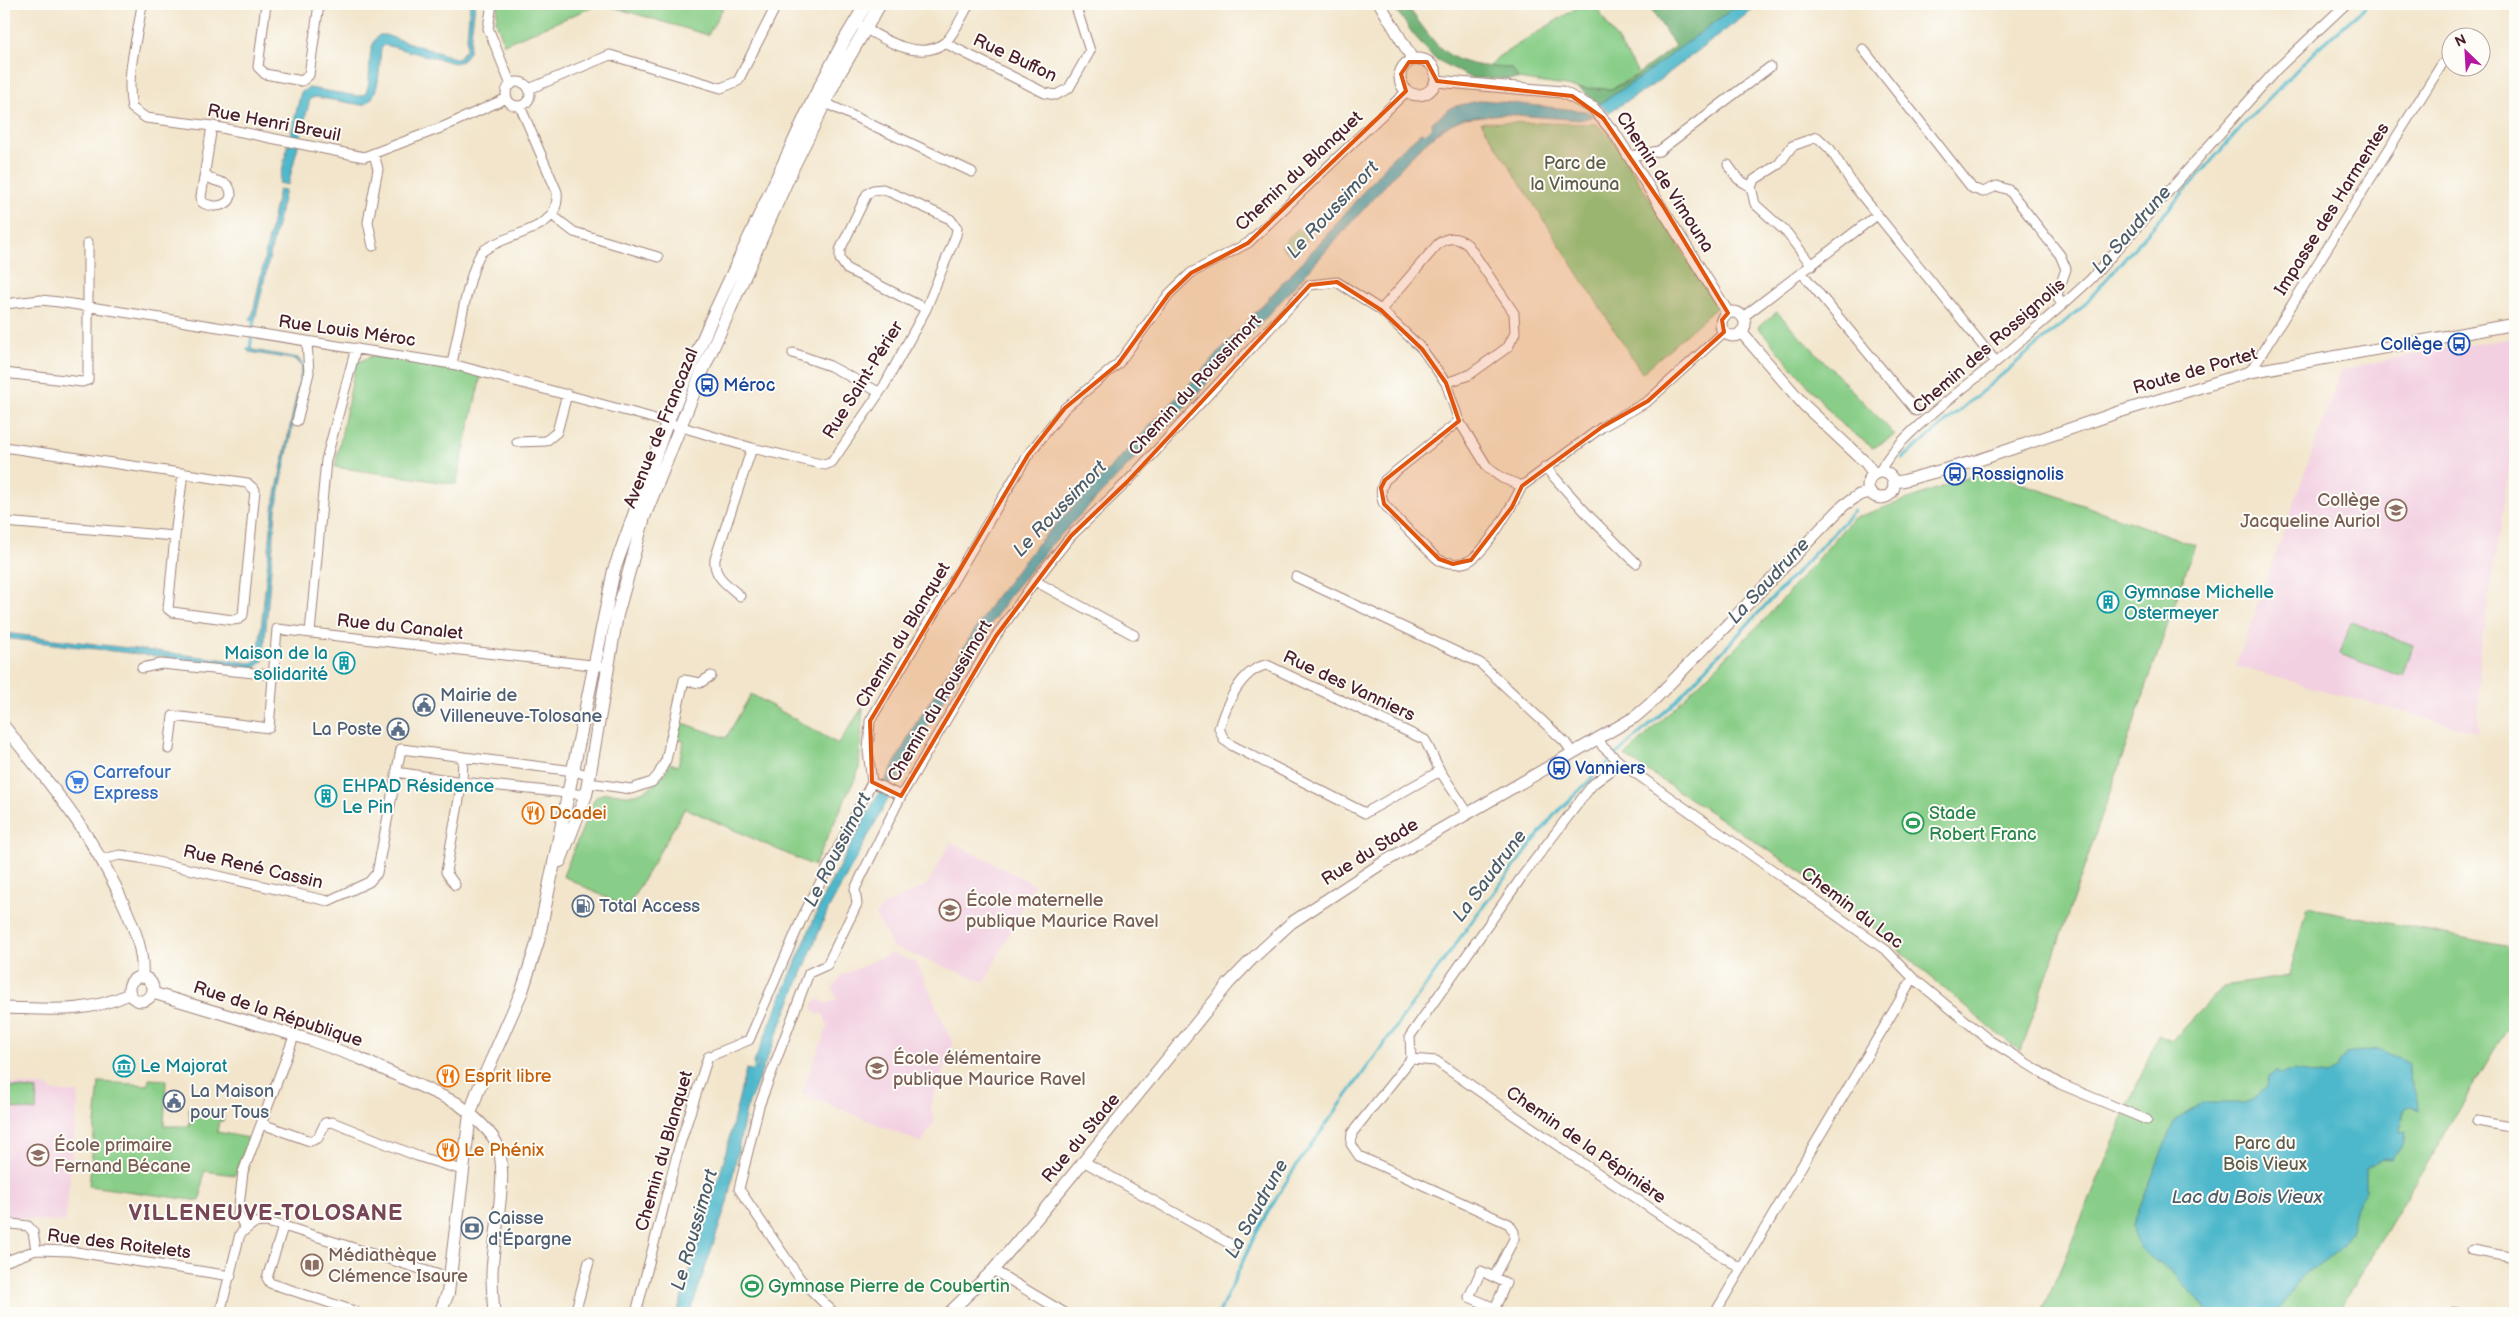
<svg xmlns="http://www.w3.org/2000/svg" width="2519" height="1317" font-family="'Balsamiq Sans',sans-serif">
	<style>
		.built { fill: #f2cfe1 }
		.green { fill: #89ce88; stroke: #6a765a }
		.forest { fill: #6eb174; stroke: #5c6850 }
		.water { fill: #4eb8cb; stroke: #4c6c7b }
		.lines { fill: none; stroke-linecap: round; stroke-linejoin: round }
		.stream { stroke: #4eb8cb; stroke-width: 3 }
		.minor-casing { stroke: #9e827b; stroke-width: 11 }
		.tertiary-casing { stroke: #9e827b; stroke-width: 13 }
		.secondary-casing { stroke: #9e827b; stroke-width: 14 }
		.minor { stroke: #fff; stroke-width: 9 }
		.tertiary { stroke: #fff; stroke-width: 11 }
		.secondary { stroke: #fff; stroke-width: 12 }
		.marked { fill: #e0560e; fill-opacity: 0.2; stroke: #e0560e; stroke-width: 4; stroke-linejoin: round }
		.labels { text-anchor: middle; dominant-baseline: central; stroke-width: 4; stroke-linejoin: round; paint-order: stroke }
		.street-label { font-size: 18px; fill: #4a1f2b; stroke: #fdfcf7 }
		.park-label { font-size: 18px; fill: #605c4c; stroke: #fdfcf7 }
		.transit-label { font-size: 18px; fill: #164399; stroke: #fdfcf7; text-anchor: start }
		.education-label { font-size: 18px; fill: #785e54; stroke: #fdfcf7; text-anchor: start }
		.culture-label { font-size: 18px; fill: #0d838f; stroke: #fdfcf7; text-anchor: start }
		.service-label { font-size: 18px; fill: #4e5e75; stroke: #fdfcf7; text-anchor: start }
		.shop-label { font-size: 18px; fill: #366cbe; stroke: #fdfcf7; text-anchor: start }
		.food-label { font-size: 18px; fill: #c56008; stroke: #fdfcf7; text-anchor: start }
		.leisure-label { font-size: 18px; fill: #27864d; stroke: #fdfcf7; text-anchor: start }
		.water-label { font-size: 19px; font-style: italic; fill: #4c5c6b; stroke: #fdfcf7 }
		.district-label { font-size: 22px; font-weight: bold; letter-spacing: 1px; fill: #774757; stroke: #fdfcf7 }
	</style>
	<rect width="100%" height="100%" fill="#fdfcf7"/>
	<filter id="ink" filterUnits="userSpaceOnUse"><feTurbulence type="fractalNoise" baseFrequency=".02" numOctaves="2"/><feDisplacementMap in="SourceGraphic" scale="10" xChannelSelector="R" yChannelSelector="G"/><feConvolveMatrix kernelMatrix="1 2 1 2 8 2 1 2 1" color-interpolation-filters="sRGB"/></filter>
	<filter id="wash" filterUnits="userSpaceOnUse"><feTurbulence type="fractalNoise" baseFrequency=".0096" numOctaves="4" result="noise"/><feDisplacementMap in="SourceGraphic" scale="20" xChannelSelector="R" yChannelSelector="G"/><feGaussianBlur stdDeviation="1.12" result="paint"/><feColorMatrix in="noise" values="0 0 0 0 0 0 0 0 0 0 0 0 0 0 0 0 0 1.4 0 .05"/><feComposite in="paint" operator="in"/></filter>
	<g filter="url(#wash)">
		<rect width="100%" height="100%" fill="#f2e5cb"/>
		<path class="built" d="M2515,338V433L2480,652L2478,733L2236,666L2341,370L2429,351Z
			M951,842L1034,884L985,982L893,947L875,915L886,905L927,885Z
			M891,953L917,963L953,1044L930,1106L935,1120L922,1143L801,1093L828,1026L823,1014H817L813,1010V1003L819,999L827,1004L837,999L833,989L841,976Z
			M4,1083L51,1087V1091L79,1093L65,1223L4,1216Z"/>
		<path class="green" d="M498,4H600L504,44L496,21Z
			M602,4H725L708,35Z
			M1583,4H1594L1639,74L1611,89L1579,88L1518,79L1512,68L1489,67L1498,57Z
			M1481,122L1596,124L1611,137L1717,307L1642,373Z
			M1298,228L1309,238L1292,256L1281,246Z
			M1777,312L1895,435L1873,448L1840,423L1758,327Z
			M372,356L451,369L481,376L456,484L335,467L356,363Z
			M1987,471L2195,545L2021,1051L1994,1031L1829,890L1625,756L1767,617L1852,519Z
			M2351,622L2413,645L2403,677L2340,654Z
			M751,694L838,744L863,707L859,770L814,866L685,808L627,908L563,876L595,798C607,788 618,796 630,795C649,792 663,780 670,763L678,766L684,741L676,739L680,722L726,738Z
			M2307,907L2515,948V1015L2338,1313H2042L2158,1035L2172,1041L2224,986L2289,976Z
			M149,1079L166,1080L164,1126H190L189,1106L224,1116L223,1121H219L217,1132L249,1138L235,1175L204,1171L200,1201L89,1186L99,1082L148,1085Z
			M4,1086L37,1090L36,1111L4,1107Z"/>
		<path class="forest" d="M1392,4H1406C1442,54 1447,66 1512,68L1518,79L1471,78L1434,58L1413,34Z
			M1648,4H1739L1638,79L1599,104L1579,88L1611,89L1629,81L1675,46Z"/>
		<path class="water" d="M470,4H475L469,52L462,61L454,63L385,45L381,49C379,65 381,101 362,105L315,97L310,99L288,185L279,183L301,92L309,88L357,96L365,95C374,78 364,49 379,35H385L458,59L466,49Z
			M1739,4H1760L1650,87L1609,112L1599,104L1638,79Z
			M1483,100L1585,111L1594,116L1580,120L1503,114L1464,118L1443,128L1417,150L1189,403L1049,547L1013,591L984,634L906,761L898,780L893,778L889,786L894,788L828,910L759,1078L746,1111L727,1203L690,1313H677L723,1164L746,1069L756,1071L760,1062L753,1065L824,895L915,725L993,601L1038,543L1174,401L1323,239L1393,157L1422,132L1426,136L1434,129L1431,123L1452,107Z
			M279,189L285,190L255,320H250L253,313Z
			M251,347L253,350L298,358L304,367L276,510L263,661L255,668L4,638V633L252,663L258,660L273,509L302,368L297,360L249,352L246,349Z
			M2378,1049L2406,1061L2409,1065C2407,1080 2419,1094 2418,1110L2412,1106L2404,1109L2401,1132L2406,1131C2406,1145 2400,1150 2391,1159L2382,1158L2366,1168V1190L2355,1211L2350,1233L2337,1252L2315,1268L2312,1267L2300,1278L2277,1313H2209C2199,1302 2190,1289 2178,1278C2160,1262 2134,1253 2133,1225L2174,1121L2203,1103H2243L2253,1100L2266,1086L2268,1077L2277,1071L2279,1074L2293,1071L2326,1076L2336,1069L2346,1054Z"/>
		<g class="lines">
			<path class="stream" d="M1423,137L1435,127
				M250,350L254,317
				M1902,459L2081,308L2244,124L2317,49L2369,4
				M752,1075L758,1060
				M1219,1313L1257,1231L1292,1172L1475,917L1554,815L1620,751L1672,705L1854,511"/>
		</g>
	</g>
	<g filter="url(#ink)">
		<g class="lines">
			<g class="minor-casing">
				<path id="minor" d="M142,4C138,37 125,74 132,108L146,118L212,126L364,157L443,127L507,98
					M266,4L258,67L265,74L302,81L309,75L319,4
					M492,4L488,28L511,85
					M861,26C883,39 919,62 944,43C952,38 964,13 969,4
					M945,43L1045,93L1056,95L1069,88L1090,51L1075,4
					M1863,49L1972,188L1983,192L1997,186L2009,190L2060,255L2066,269L2057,295L2062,306
					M506 94a12 12 0 1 1 24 0a12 12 0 1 1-24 0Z
					M529,89L610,55L721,88L738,81L777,4
					M821,101L972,172
					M1630,156L1659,151L1770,67
					M1728,165L1738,179L1751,187
					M205,173C212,184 225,180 229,187C238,206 213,210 202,202L201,197L212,126
					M553,216L574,232L658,257
					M373,246L368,222L378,169L374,154
					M1812,266L1787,233L1755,204L1751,187L1754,180L1779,164L1792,146L1817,137L1830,149L1854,186L1996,362
					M1802,273L1916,411
					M4,304L41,300L59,302L452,364L645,416L752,448L825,465L832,462L884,386L926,309L956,235L957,228L950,219L883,189L873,190L867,194L840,250V259L847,269L926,309
					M1381,310L1438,244C1448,236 1458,237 1468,245L1514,313L1515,333L1508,347L1469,375L1446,383
					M1743,317L1877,215
					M793,353L830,366L879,392
					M452,364C456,344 471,260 483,251C508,231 561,233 557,192L520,106
					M2250,372L2442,64
					M4,373L82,382L88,380V243
					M297,421L309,373L307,342
					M1459,421L1385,480C1381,488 1380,493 1383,502C1385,507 1433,556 1439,560C1448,564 1461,565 1469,561C1487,551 1513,504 1522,486
					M517,442L546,441L557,432L567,394
					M4,447L247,483L255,490L243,615L239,619L233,620L172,612L168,609L175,536L4,522
					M1545,467L1590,517L1636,563
					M1880,472C1892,440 1967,386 1996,362C2028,335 2060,308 2091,279L2277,69L2346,4
					M175,536L183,473
					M1296,577L1480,663L1565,742L1572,752
					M1035,581L1134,635
					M740,596C728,585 713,577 715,559L752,448
					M310,633L326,460L356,348
					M142,668L161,664L274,675
					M1598,738L1603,747L1621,763L1887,951L1913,978L1989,1040L2060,1084L2147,1120
					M169,749L173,716L269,728L277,629L600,666
					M1440,771L1365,813L1233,746L1224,740L1219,728C1226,705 1241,669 1267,665L1425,740L1440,771L1468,813
					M396,772L462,782L586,795
					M872,782L901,796
					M589,783L631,789L652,782L658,775L666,760L684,680L700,683L711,676
					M103,859L120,855L140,858L328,901L369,882L377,873L401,749L574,771L591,776
					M455,885L446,872L462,782L463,758
					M1411,1059L1436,1061L1587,1166L1740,1268
					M1411,1059L1410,1036L1521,878L1593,784L1621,763
					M1411,1059L1352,1133L1351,1144L1359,1156L1509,1224L1514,1232V1239L1494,1277
					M2477,1121L2515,1128
					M262,1124L310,1141L318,1138L325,1123L332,1122L417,1156L462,1170
					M1083,1161L1232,1245
					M4,1223L28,1226L33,1232L36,1250
					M283,1227L267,1278L270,1283L354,1311L353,1313
					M245,1228L238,1214L243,1172L295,1034
					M2472,1250L2515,1258
					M4,1262L36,1250L70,1251L231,1276
					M993,1270L1065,1313
					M1481,1271L1506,1283L1495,1308L1469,1297Z
					M2454,1312L2458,1313
					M220,1313L240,1234L254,1223L266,1222L290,1228L449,1278
					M575,1313L589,1262
					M636,1313L679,1147L708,1057L749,1040L803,916L872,782L868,751L870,721L1028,455L1065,408L1118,364L1169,294L1191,273L1248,243L1407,91
					M834,1313L801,1280L739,1189L759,1106L809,973L827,965L857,904L855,889L901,796L996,636L1035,581L1071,536L1127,482L1310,285L1337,282L1381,310L1422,349L1446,383L1459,421L1488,468L1502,478L1522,486L1602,427L1648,401L1724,332
					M1715,1313L1913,978"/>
			</g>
			<g class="tertiary-casing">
				<path id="tertiary" d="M1380,4L1413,60
					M1400 77a18 18 0 1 1 36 0a18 18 0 1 1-36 0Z
					M1436,81L1562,92L1593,108L1615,134L1728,313
					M1721 324a12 12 0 1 1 24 0a12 12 0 1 1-24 0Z
					M1741,332L1804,405L1866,463L1874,474
					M1868 485a13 13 0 1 1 26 0a13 13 0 1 1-26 0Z
					M1893,482L1902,481L1979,460L2119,412L2250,372L2515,324
					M4,726C51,785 95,837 125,907C135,930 144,952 142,977
					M129 989a12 12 0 1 1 24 0a12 12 0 1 1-24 0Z
					M153,993L310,1040L359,1058L457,1103C470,1113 490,1130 497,1144C510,1173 492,1241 492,1275C492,1287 493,1300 494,1313
					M4,1008C49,1009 87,1014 129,994
					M949,1313L993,1270L1039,1216L1229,983L1253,958L1291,923L1384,862L1635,717L1649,705L1844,505L1859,495L1870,492"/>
			</g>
			<g class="secondary-casing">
				<path id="secondary" d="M560,861L586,795L617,615L644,517L702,372L793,167L839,74L880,4
					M440,1313L448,1293L470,1114L477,1093L522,991L538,941L614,570L667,423L711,320L814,98L845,39L866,4"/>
			</g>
			<use href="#minor" class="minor"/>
			<use href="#tertiary" class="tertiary"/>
			<use href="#secondary" class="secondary"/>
		</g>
	</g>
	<path class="marked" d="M1409,62H1427L1437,81L1572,96L1603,118L1663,206L1728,313L1722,320L1724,332L1648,401L1602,427L1522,486L1512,507L1471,560L1453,564L1439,559L1384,504L1381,488L1385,480L1459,421L1446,383L1422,349L1381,310L1337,282L1310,285L1127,482L1071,536L996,636L901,796L872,782L870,721L1028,455L1065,408L1118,364L1169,294L1191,273L1248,243L1406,91L1401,74Z"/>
	<defs>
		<g id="bus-ring" transform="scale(1.125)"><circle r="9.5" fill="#fdfcf7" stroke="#1a4fb4" stroke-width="1.5"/><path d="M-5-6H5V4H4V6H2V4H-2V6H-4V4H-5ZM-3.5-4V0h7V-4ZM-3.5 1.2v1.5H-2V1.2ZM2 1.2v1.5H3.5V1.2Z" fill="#1a4fb4"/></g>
		<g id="school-ring" transform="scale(1.125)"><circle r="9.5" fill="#fdfcf7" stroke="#8d6e63" stroke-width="1.5"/><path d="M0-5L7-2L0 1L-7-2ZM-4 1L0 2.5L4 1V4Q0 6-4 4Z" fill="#8d6e63"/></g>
		<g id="building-ring" transform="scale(1.125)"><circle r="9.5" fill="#fdfcf7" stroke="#0f9aa8" stroke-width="1.5"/><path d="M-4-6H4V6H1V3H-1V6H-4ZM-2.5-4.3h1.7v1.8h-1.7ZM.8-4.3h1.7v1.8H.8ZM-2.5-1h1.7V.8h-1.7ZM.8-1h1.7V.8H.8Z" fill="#0f9aa8"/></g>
		<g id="civic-ring" transform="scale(1.125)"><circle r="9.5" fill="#fdfcf7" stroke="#5c6f8a" stroke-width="1.5"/><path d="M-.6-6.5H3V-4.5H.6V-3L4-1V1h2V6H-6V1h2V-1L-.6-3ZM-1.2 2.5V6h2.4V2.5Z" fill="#5c6f8a"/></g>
		<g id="supermarket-ring" transform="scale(1.125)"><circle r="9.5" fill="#fdfcf7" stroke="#3f7fe0" stroke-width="1.5"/><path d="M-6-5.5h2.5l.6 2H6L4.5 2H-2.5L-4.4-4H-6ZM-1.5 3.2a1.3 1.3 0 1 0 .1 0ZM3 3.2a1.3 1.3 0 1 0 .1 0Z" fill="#3f7fe0"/></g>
		<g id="restaurant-ring" transform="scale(1.125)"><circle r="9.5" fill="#fdfcf7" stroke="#e8710a" stroke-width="1.5"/><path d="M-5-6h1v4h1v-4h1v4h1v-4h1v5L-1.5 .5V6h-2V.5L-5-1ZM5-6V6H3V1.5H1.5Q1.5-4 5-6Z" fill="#e8710a"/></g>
		<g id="stadium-ring" transform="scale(1.125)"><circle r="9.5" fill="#fdfcf7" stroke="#2e9e5b" stroke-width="1.5"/><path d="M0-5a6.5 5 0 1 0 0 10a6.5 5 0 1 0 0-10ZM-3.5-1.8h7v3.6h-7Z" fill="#2e9e5b"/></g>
		<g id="fuel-ring" transform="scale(1.125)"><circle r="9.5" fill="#fdfcf7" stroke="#5c6f8a" stroke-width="1.5"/><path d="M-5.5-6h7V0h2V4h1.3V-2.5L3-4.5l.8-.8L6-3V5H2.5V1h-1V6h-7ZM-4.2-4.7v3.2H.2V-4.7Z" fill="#5c6f8a"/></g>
		<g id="museum-ring" transform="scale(1.125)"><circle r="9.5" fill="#fdfcf7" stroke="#0f9aa8" stroke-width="1.5"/><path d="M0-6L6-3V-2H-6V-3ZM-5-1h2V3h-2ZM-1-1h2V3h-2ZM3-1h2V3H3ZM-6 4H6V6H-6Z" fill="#0f9aa8"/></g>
		<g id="bank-ring" transform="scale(1.125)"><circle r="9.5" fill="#fdfcf7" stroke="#5c6f8a" stroke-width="1.5"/><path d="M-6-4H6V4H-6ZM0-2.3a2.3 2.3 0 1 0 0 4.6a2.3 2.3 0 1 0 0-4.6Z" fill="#5c6f8a"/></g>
		<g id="library-ring" transform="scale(1.125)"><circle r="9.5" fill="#fdfcf7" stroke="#8d6e63" stroke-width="1.5"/><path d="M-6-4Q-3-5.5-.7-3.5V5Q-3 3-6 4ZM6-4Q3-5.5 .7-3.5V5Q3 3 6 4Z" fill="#8d6e63"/></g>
	</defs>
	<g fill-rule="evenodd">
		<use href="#bus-ring" x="2459" y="344"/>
		<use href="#bus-ring" x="707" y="385"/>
		<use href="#bus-ring" x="1955" y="474"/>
		<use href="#school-ring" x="2396" y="510"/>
		<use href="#building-ring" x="2108" y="602"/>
		<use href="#building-ring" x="344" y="663"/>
		<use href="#civic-ring" x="424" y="705"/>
		<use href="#civic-ring" x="398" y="729"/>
		<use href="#bus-ring" x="1559" y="768"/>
		<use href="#supermarket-ring" x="77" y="782"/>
		<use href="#building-ring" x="326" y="796"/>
		<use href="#restaurant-ring" x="533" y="813"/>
		<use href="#stadium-ring" x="1913" y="823"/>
		<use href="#fuel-ring" x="583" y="906"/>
		<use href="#school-ring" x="950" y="910"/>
		<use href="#museum-ring" x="124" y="1066"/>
		<use href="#school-ring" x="877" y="1068"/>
		<use href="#restaurant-ring" x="448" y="1076"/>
		<use href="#civic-ring" x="174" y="1101"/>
		<use href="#restaurant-ring" x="448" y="1150"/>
		<use href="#school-ring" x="38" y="1155"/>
		<use href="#bank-ring" x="472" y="1228"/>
		<use href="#library-ring" x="312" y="1265"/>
		<use href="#stadium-ring" x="752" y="1286"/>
	</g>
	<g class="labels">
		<g class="street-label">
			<text transform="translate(1015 58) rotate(25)">Rue Buffon</text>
			<text transform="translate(274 123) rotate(11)">Rue Henri Breuil</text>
			<text transform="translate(1299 171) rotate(-43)">Chemin du Blanquet</text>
			<text transform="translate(1665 182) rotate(57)">Chemin de Vimouna</text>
			<text transform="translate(2332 209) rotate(-58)">Impasse des Harmentes</text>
			<text transform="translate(347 331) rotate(8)">Rue Louis Méroc</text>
			<text transform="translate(1989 346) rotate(-41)">Chemin des Rossignolis</text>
			<text transform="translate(2195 371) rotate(-16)">Route de Portet</text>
			<text transform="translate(863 380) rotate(-58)">Rue Saint-Périer</text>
			<text transform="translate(1195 385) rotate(-47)">Chemin du Roussimort</text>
			<text transform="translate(661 428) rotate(-68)">Avenue de Francazal</text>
			<text transform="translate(400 627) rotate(6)">Rue du Canalet</text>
			<text transform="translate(903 635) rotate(-59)">Chemin du Blanquet</text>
			<text transform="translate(1349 686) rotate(25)">Rue des Vanniers</text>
			<text transform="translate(940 701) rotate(-59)">Chemin du Roussimort</text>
			<text transform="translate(1370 852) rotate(-32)">Rue du Stade</text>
			<text transform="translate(253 867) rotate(13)">Rue René Cassin</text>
			<text transform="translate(1852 908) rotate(37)">Chemin du Lac</text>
			<text transform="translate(278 1014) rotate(18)">Rue de la République</text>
			<text transform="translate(1081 1138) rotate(-50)">Rue du Stade</text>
			<text transform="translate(1586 1145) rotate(35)">Chemin de la Pépinière</text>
			<text transform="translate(664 1151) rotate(-74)">Chemin du Blanquet</text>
			<text transform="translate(119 1244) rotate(7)">Rue des Roitelets</text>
		</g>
		<g class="park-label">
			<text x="1575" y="163">Parc de<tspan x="1575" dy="21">la Vimouna</tspan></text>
			<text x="2265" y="1143">Parc du<tspan x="2265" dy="21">Bois Vieux</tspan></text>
		</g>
		<g class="transit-label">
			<text x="2443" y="344" text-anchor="end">Collège</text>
			<text x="723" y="385">Méroc</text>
			<text x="1971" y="474">Rossignolis</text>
			<text x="1575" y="768">Vanniers</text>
		</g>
		<g class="education-label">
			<text x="2380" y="500" text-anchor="end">Collège<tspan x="2380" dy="21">Jacqueline Auriol</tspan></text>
			<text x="966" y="900">École maternelle<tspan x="966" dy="21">publique Maurice Ravel</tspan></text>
			<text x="893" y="1058">École élémentaire<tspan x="893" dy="21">publique Maurice Ravel</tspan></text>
			<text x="54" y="1145">École primaire<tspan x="54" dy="21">Fernand Bécane</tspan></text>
			<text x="328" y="1255">Médiathèque<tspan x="328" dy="21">Clémence Isaure</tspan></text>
		</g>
		<g class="culture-label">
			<text x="2124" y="592">Gymnase Michelle<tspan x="2124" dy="21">Ostermeyer</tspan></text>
			<text x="328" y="653" text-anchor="end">Maison de la<tspan x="328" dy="21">solidarité</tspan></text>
			<text x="342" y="786">EHPAD Résidence<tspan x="342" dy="21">Le Pin</tspan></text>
			<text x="140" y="1066">Le Majorat</text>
		</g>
		<g class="service-label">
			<text x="440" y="695">Mairie de<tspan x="440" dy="21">Villeneuve-Tolosane</tspan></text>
			<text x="382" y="729" text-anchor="end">La Poste</text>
			<text x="599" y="906">Total Access</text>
			<text x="190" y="1091">La Maison<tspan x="190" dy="21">pour Tous</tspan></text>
			<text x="488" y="1218">Caisse<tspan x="488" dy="21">d'Épargne</tspan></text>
		</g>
		<g class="shop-label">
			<text x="93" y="772">Carrefour<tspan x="93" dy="21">Express</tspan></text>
		</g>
		<g class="food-label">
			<text x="549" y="813">Dcadei</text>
			<text x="464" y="1076">Esprit libre</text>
			<text x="464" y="1150">Le Phénix</text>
		</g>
		<g class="leisure-label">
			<text x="1929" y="813">Stade<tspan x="1929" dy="21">Robert Franc</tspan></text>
			<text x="768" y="1286">Gymnase Pierre de Coubertin</text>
		</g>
		<g class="water-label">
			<text transform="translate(1333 210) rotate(-47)">Le Roussimort</text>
			<text transform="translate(2132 230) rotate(-49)">La Saudrune</text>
			<text transform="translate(1060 509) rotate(-46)">Le Roussimort</text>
			<text transform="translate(1769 581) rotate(-47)">La Saudrune</text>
			<text transform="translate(838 850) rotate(-63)">Le Roussimort</text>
			<text transform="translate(1490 876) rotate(-53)">La Saudrune</text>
			<text x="2247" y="1197">Lac du Bois Vieux</text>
			<text transform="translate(1257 1209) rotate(-61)">La Saudrune</text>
			<text transform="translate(695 1230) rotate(-74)">Le Roussimort</text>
		</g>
		<g class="district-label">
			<text x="266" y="1213">VILLENEUVE-TOLOSANE</text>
		</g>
	</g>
	<rect width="2519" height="1317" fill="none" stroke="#fdfcf7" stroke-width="20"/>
	<g transform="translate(2466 52) rotate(335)"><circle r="24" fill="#fdfcf7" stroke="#b5a4a5"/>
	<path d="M0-4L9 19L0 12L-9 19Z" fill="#b5179e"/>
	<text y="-8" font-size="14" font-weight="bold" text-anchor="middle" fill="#4a1f2b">N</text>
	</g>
</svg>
